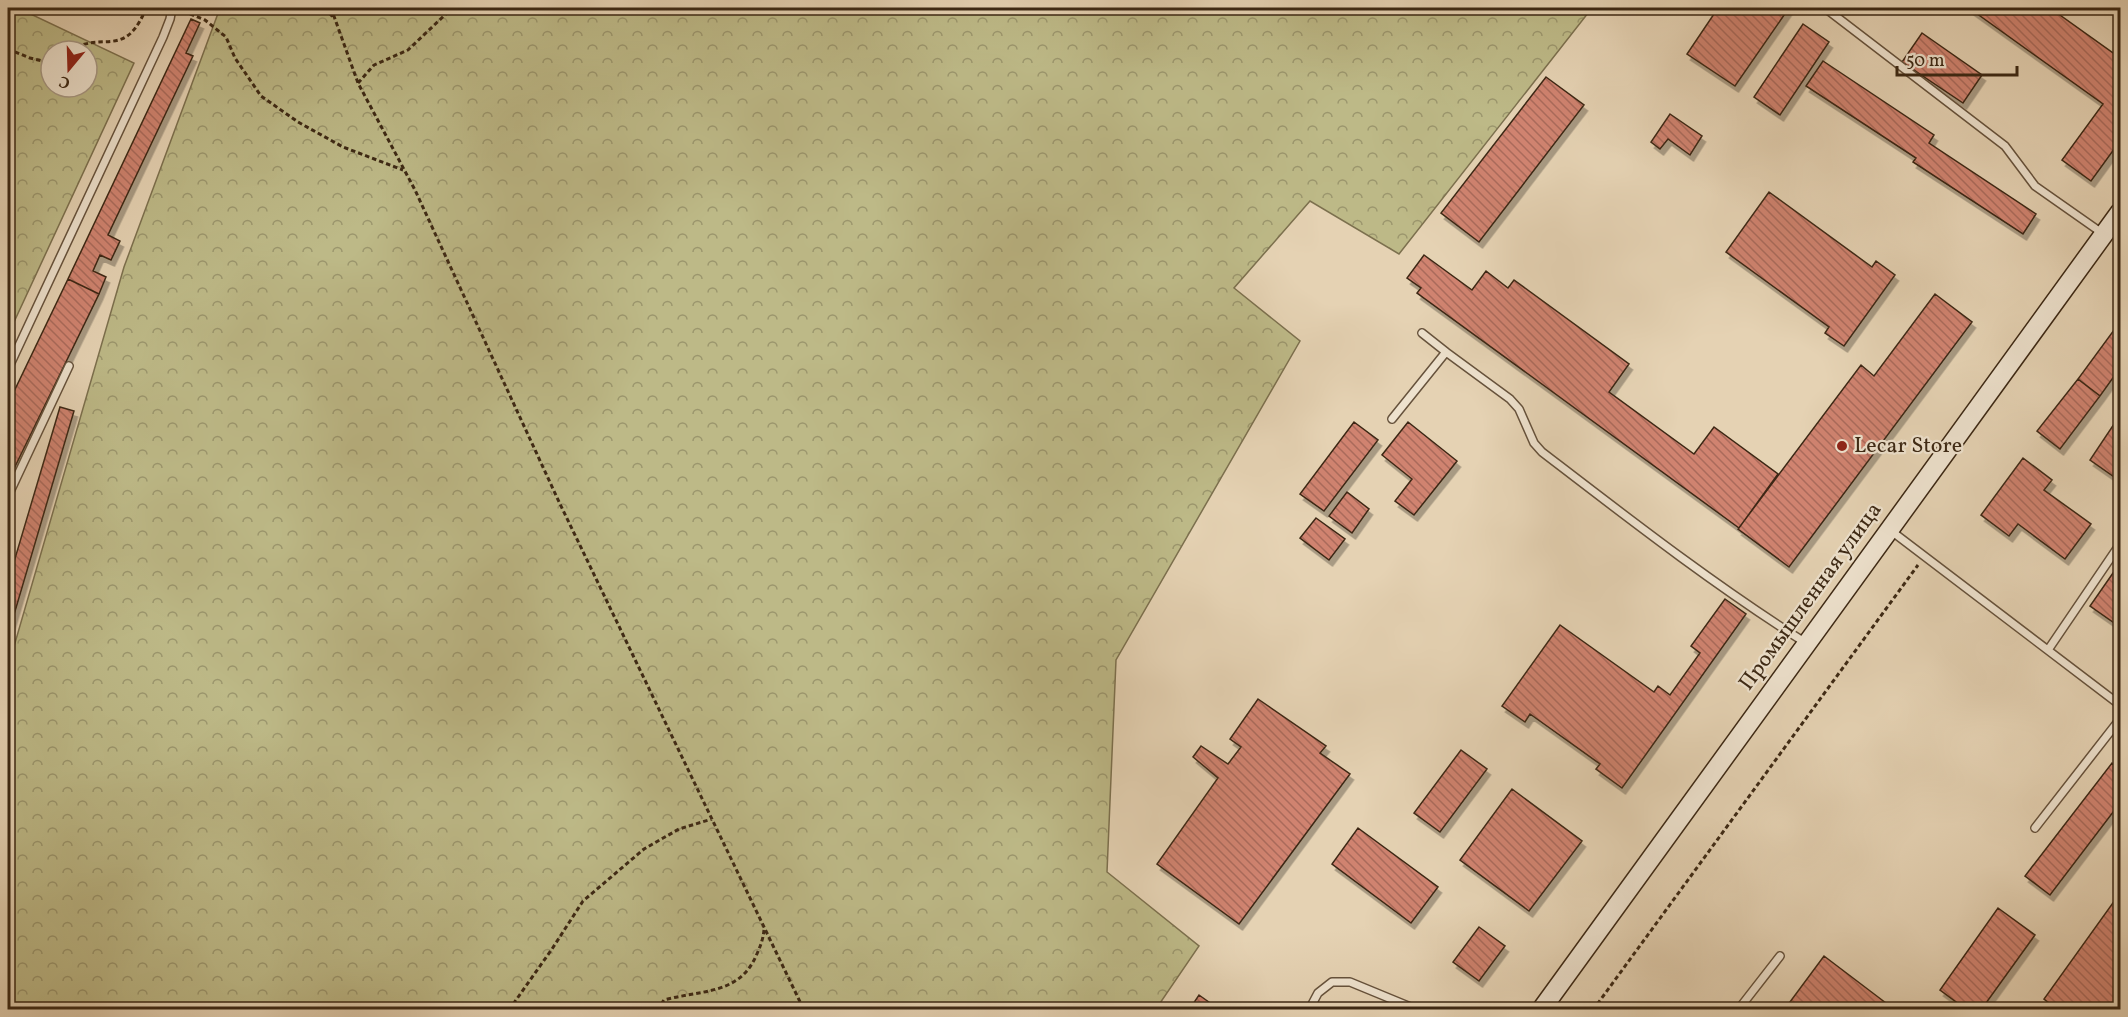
<svg xmlns="http://www.w3.org/2000/svg" width="2128" height="1017" font-family="Vollkorn,serif">
	<style>
		.forest { fill: url(#forest-crowns); stroke: #7c704e; stroke-width: 1.5; fill-rule: evenodd }
		.building { fill: url(#building-back-hatch); stroke: #3c2814; stroke-width: 1.5; filter: url(#shadow) }
		.lines { fill: none; stroke-linecap: round; stroke-linejoin: round }
		.service-casing { stroke: #66523c; stroke-width: 10 }
		.secondary-casing { stroke: #3c2814; stroke-width: 21 }
		.path { stroke: #3c2814; stroke-width: 3; stroke-dasharray: 4.5 3; stroke-linecap: butt }
		.service { stroke: #eee2ce; stroke-width: 7 }
		.secondary { stroke: #eee2ce; stroke-width: 18 }
		.poi-dot { fill: #8f2418; stroke: #eee2ce; stroke-width: 2 }
		.labels { text-anchor: middle; dominant-baseline: central; stroke-width: 4.5; stroke-linejoin: round; paint-order: stroke }
		.poi-label { font-size: 22px; fill: #3c2814; stroke: #eee2ce; text-anchor: start }
		.street-label { font-size: 22px; fill: #3c2814; stroke: #eee2ce }
	</style>
	<defs>
		<pattern id="forest-crowns" width="20" height="18" patternUnits="userSpaceOnUse" patternTransform="scale(1.5)"><rect width="20" height="18" fill="#bdb987"/><path d="M2 6a3 3 0 1 1 6 0M12 15a3 3 0 1 1 6 0" fill="none" stroke="#9b966d"/></pattern>
		<pattern id="building-back-hatch" width="6" height="6" patternUnits="userSpaceOnUse" patternTransform="scale(1.5)"><rect width="6" height="6" fill="#d08370"/><path d="M-1 5l2 2M0 0l6 6M5-1l2 2" fill="none" stroke="#aa6b5b"/></pattern>
		<filter id="shadow"><feDropShadow dx="3.5" dy="6" stdDeviation="0" flood-color="#0004"/></filter>
	</defs>
	<rect width="100%" height="100%" fill="#e5d2b3"/>
	<filter id="stains"><feTurbulence type="fractalNoise" baseFrequency=".00333" numOctaves="4"/><feColorMatrix values="0 0 0 0 .2 0 0 0 0 .09 0 0 0 0 .02 0 0 0 .5 -.17"/></filter>
	<radialGradient id="worn" r=".72"><stop offset=".6" stop-color="#630" stop-opacity="0"/><stop offset="1" stop-color="#630" stop-opacity=".3"/></radialGradient>
	<path class="forest" d="M8,8H18L134,63L8,335ZM51,51H87V87H51Z
		M220,8H1592L1399,254L1310,201L1234,288L1300,341L1116,660L1107,872L1199,946L1156,1009H8V667L124,267Z"/>
	<path class="building" d="M1718,8H1789L1735,86L1687,54Z
		M1969,8H2050L2120,58V141L2091,181L2062,160L2103,104Z
		M191,19L200,23L186,53L193,56L108,235L120,241L111,260L100,255L93,271L106,277L99,294L68,279Z
		M1803,24L1829,42L1780,115L1754,97Z
		M1922,33L1982,75L1963,103L1902,62Z
		M1823,61L1934,135L1929,143L2036,214L2023,234L1913,162L1916,158L1806,86Z
		M1546,77L1584,105L1479,242L1441,213Z
		M1670,114L1702,136L1690,155L1668,139L1660,149L1651,142Z
		M1769,192L1872,267L1876,261L1895,275L1844,346L1825,333L1829,327L1726,252Z
		M1424,255L1472,290L1486,271L1508,288L1514,280L1629,364L1609,392L1694,454L1714,427L1778,474L1739,528L1417,293L1421,288L1407,278Z
		M68,279L99,294L8,481V404Z
		M1935,294L1972,322L1789,567L1738,529L1861,365L1874,376Z
		M2114,330L2120,335V368L2100,396L2078,379Z
		M2078,379L2100,396L2060,449L2037,431Z
		M60,407L74,411L8,635V582Z
		M1354,422L1378,440L1324,511L1300,494Z
		M1408,422L1457,461L1414,515L1395,501L1412,479L1382,455Z
		M2114,424L2120,428V481L2090,460Z
		M2023,458L2052,480L2044,490L2091,524L2065,559L2018,524L2009,536L1981,515Z
		M1347,492L1369,509L1352,533L1329,516Z
		M1316,518L1345,539L1329,560L1300,538Z
		M2120,563V627L2090,606Z
		M1725,599L1746,614L1622,788L1596,769L1600,764L1530,714L1525,722L1502,706L1560,625L1654,692L1658,686L1670,695L1700,653L1691,646Z
		M1258,699L1326,746L1320,753L1350,774L1239,924L1157,864L1218,778L1193,757L1201,746L1228,764L1241,747L1230,739Z
		M1461,750L1487,769L1440,832L1414,813Z
		M2112,763L2120,770V803L2050,895L2025,876Z
		M1512,789L1582,841L1529,911L1460,860Z
		M1358,828L1438,887L1411,923L1332,864Z
		M2120,893V958L2117,962L2120,964V992L2108,1010H2058L2044,999Z
		M1998,908L2035,935L1981,1010H1967L1940,990Z
		M1479,927L1505,946L1479,981L1453,962Z
		M1824,956L1886,1003L1880,1010H1784Z
		M1199,995L1220,1010H1189Z"/>
	<g class="lines">
		<g class="service-casing">
			<path id="service" d="M1825,8L2005,146L2035,186L2102,233
				M1422,333L1446,352L1510,399L1519,409L1534,443L1542,452C1628,518 1714,585 1806,643
				M8,369L163,37L170,19L172,8
				M1392,419L1446,352
				M8,496L69,366
				M1890,530L2120,705
				M2048,650L2120,544
				M2035,828L2120,719
				M1309,1010L1318,993L1332,982H1350L1418,1010
				M1738,1010L1780,956"/>
		</g>
		<g class="secondary-casing">
			<path id="secondary" d="M1541,1010L2120,212"/>
		</g>
		<path class="path" d="M324,8L333,17
			M331,8L358,83L415,190L560,504L804,1010
			M183,11L205,20L226,37L235,58L261,96L298,122L343,147L403,170
			M8,49L30,58L51,63
			M70,51C102,30 123,59 144,13L157,8
			M358,83L374,65L408,50L448,12L449,8
			M509,1010L552,949L583,901L644,849L679,829L712,819
			M657,1010L664,1000C700,990 739,995 756,956C760,947 763,940 764,930
			M1593,1010L1918,565"/>
		<use href="#service" class="service"/>
		<use href="#secondary" class="secondary"/>
	</g>
	<circle class="poi-dot" cx="1842" cy="446" r="6"/>
	<g class="labels">
		<g class="poi-label">
			<text x="1854" y="446">Lecar Store</text>
		</g>
		<g class="street-label">
			<text transform="translate(1811 597) rotate(-54)">Промышленная улица</text>
		</g>
	</g>
	<rect width="2128" height="1017" fill="none" stroke="#e5d2b3" stroke-width="30"/>
	<rect x="9" y="9" width="2110" height="999" fill="none" stroke="#3c2814" stroke-width="3"/>
	<rect x="15" y="15" width="2098" height="987" fill="none" stroke="#3c2814" stroke-width="1.5"/>
	<g transform="translate(69 69) rotate(199)"><circle r="28" fill="#eee2ce" stroke="#a79884" stroke-width="1.5"/>
	<path d="M0-4.5L10 22L0 15L-10 22Z" fill="#8f2418"/>
	<text y="-9" font-size="16" font-weight="bold" text-anchor="middle" fill="#3c2814">С</text>
	</g>
	<path d="M1897 66v9h120v-9" fill="none" stroke="#3c2814" stroke-width="3"/>
	<text x="1906" y="66" font-size="18" fill="#3c2814" stroke="#eee2ce" stroke-width="4.5" paint-order="stroke">50 m</text>
	<rect width="100%" height="100%" filter="url(#stains)"/>
	<rect width="100%" height="100%" fill="url(#worn)"/>
</svg>
